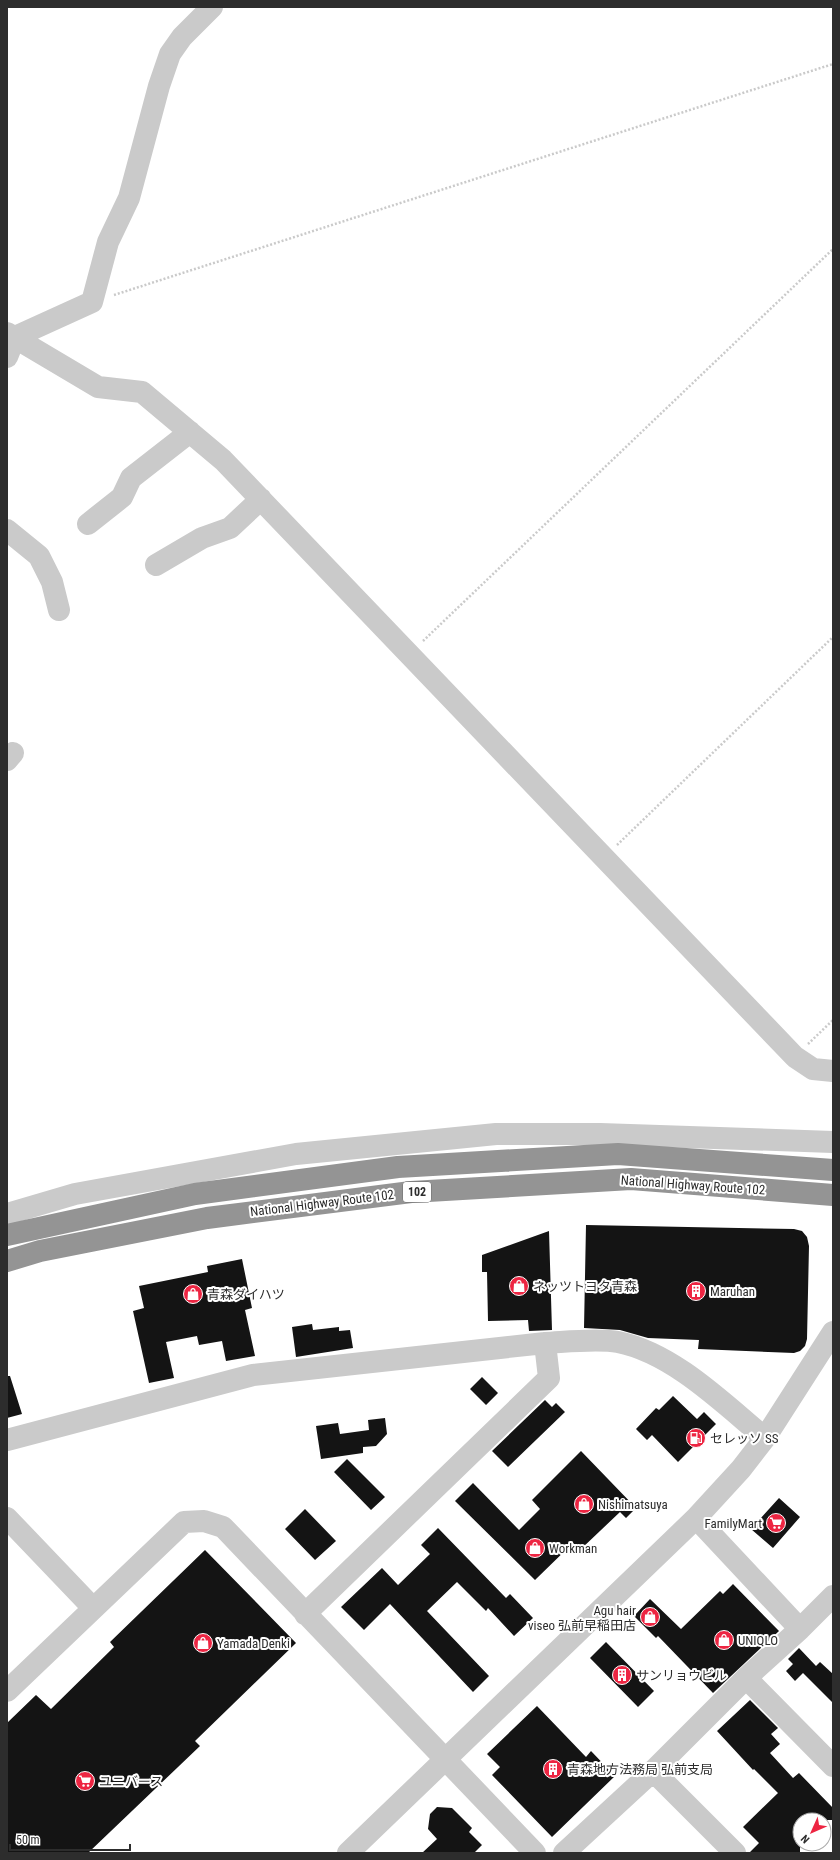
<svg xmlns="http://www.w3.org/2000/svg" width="840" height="1860" font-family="'Roboto Condensed','Noto Sans JP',sans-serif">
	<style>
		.building { fill: #141414 }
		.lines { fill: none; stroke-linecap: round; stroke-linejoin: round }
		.path { stroke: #cacaca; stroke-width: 2.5; stroke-dasharray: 2 2; stroke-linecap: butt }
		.minor { stroke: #cacaca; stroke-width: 22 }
		.highway { stroke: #949494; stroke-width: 22 }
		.labels { text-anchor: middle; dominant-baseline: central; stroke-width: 4; stroke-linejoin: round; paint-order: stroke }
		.shield { fill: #fff; stroke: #6c6c6c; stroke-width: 1 }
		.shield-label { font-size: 12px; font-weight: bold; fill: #2d2d2d }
		.street-label { font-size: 13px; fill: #2d2d2d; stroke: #fff }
		.poi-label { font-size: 13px; fill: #2d2d2d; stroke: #fff; text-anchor: start }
	</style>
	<rect width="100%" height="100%" fill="#fff"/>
	<path class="building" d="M586,1225L794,1229L802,1231L807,1237L809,1246L807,1339L805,1346L800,1351L794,1353L698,1349L699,1340L648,1338L620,1330L584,1328Z
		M549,1231L552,1330L529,1331L528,1320L488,1321L487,1272H482V1255Z
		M242,1259L252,1308L245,1310L255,1356L226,1361L222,1341L199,1345L197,1336L166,1342L174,1378L149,1383L133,1311L144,1308L139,1286L208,1272L207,1266Z
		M312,1324L313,1330L339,1327V1331L350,1330L353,1348L296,1357L292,1327Z
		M7,1376H10L22,1414L7,1418Z
		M482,1377L498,1393L486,1405L470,1389Z
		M673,1396L697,1419L704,1412L716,1424L678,1462L652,1435L647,1440L636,1429L656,1408L659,1410Z
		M545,1400L552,1407L556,1403L565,1412L508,1467L492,1451Z
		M385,1418L387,1434L376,1446L363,1447V1453L321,1459L316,1426L338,1423L340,1434L369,1430L368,1420Z
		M581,1451L636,1508L626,1518L620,1512L580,1550L573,1543L535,1580L455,1501L473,1483L519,1530L540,1509L532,1500Z
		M347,1459L385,1497L371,1510L334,1472Z
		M779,1498L800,1517L773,1548L751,1529Z
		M305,1509L336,1541L315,1560L285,1529Z
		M438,1528L506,1598L510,1594L533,1618L514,1636L488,1608L486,1611L457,1582L427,1611L489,1676L473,1692L390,1604L364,1630L341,1607L382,1568L398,1585L430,1554L421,1545Z
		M205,1550L296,1643L195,1741L200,1746L88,1853H7V1723L36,1695L51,1709L114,1647L110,1642Z
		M733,1584L779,1631L713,1693L658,1636L656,1638L634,1616L650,1599L681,1629L720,1591L723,1594Z
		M606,1642L654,1691L638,1707L590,1658Z
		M799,1648L816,1666L820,1662L833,1674V1703L803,1673L795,1681L786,1671L793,1664L788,1659Z
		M750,1700L778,1728L771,1734L780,1744L770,1753L793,1778L799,1773L833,1808V1820H800V1853H749L759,1843L743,1827L778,1793L754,1769L753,1770L717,1731Z
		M537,1706L586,1757L591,1751L615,1776L552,1837L492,1775L500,1767L487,1754Z
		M437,1807L452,1808L472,1828L469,1832L482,1845L474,1853H422L437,1839L428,1829L430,1814Z"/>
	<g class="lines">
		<path class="path" d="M114,295L833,64
			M423,641L833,249
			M617,845L833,637
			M808,1044L833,1020"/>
		<path class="minor" d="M7,333L98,387L142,392L223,460L795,1057L813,1069L833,1071
			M7,357L15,337L92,302L108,242L129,198L159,86L170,54L182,37L212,7
			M88,524L122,497L131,478L190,432
			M7,530L39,556L52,582L59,610
			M156,565L202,538L230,528L261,499
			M7,760L13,753
			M7,1214L75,1194L296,1154L496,1134H600L833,1142
			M7,1440L253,1375L545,1343C565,1342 598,1338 618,1342C673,1353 723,1403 765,1438
			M7,1518L93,1608
			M696,1518L800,1629
			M305,1614L549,1378L545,1343
			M746,1678L833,1766
			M7,1691L184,1522L204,1521L223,1527L535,1853
			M653,1771L735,1853
			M348,1853L696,1518L741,1469L765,1438L833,1332
			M564,1853L653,1771L746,1678L800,1629L833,1596"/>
		<path class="highway" d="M7,1235L195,1194L398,1167L618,1154L833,1170
			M7,1261L40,1251L207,1218L411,1192L631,1179L833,1195"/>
	</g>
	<defs>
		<g id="shop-disc" transform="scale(1)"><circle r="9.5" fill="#ed2542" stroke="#fff"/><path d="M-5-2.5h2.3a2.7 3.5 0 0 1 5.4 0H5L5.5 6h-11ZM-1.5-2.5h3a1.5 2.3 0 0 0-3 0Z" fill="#fff"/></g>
		<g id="building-disc" transform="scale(1)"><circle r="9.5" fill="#ed2542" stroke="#fff"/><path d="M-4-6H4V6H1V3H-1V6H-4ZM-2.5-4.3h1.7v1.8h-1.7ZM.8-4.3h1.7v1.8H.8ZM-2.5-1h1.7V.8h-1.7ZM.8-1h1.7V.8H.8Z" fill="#fff"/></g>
		<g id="fuel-disc" transform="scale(1)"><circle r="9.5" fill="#ed2542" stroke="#fff"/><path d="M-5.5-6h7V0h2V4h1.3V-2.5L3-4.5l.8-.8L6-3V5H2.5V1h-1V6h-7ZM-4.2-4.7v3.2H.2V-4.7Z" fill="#fff"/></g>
		<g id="supermarket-disc" transform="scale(1)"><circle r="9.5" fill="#ed2542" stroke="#fff"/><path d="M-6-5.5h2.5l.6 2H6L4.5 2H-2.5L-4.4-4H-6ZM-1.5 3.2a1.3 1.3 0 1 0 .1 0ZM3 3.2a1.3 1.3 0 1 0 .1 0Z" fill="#fff"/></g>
	</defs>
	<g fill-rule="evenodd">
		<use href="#shop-disc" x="519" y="1286"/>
		<use href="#building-disc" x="696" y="1291"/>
		<use href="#shop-disc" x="193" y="1294"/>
		<use href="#fuel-disc" x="696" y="1438"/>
		<use href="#shop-disc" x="584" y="1504"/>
		<use href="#supermarket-disc" x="776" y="1523"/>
		<use href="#shop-disc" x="535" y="1548"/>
		<use href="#shop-disc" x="650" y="1617"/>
		<use href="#shop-disc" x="724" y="1640"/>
		<use href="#shop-disc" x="203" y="1643"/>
		<use href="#building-disc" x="622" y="1675"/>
		<use href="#building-disc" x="553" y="1769"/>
		<use href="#supermarket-disc" x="85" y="1781"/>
	</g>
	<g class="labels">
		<rect class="shield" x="403" y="1182" width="28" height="20" rx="3"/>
		<g class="shield-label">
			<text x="417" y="1192">102</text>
		</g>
		<g class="street-label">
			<text transform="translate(693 1185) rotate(4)">National Highway Route 102</text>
			<text transform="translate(322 1203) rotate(-7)">National Highway Route 102</text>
		</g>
		<g class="poi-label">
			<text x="533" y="1286">ネッツトヨタ青森</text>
			<text x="710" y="1291">Maruhan</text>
			<text x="207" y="1294">青森ダイハツ</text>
			<text x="710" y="1438">セレッソ SS</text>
			<text x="598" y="1504">Nishimatsuya</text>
			<text x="762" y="1523" text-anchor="end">FamilyMart</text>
			<text x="549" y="1548">Workman</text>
			<text x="636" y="1610" text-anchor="end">Agu hair<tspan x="636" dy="15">viseo 弘前早稲田店</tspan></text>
			<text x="738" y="1640">UNIQLO</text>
			<text x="217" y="1643">Yamada Denki</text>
			<text x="636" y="1675">サンリョウビル</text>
			<text x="567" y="1769">青森地方法務局 弘前支局</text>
			<text x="99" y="1781">ユニバース</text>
		</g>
	</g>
	<rect width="840" height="1860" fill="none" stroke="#2d2d2d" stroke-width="16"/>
	<g transform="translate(812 1832) rotate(225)"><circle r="19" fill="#ffffff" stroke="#ababab"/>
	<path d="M0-3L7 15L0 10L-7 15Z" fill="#ed2542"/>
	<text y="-6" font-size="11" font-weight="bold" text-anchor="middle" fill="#2d2d2d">N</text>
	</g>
	<path d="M10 1844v6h120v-6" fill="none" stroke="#2d2d2d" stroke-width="2"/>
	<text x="16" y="1844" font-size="12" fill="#2d2d2d" stroke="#ffffff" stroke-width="3" paint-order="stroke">50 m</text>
</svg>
